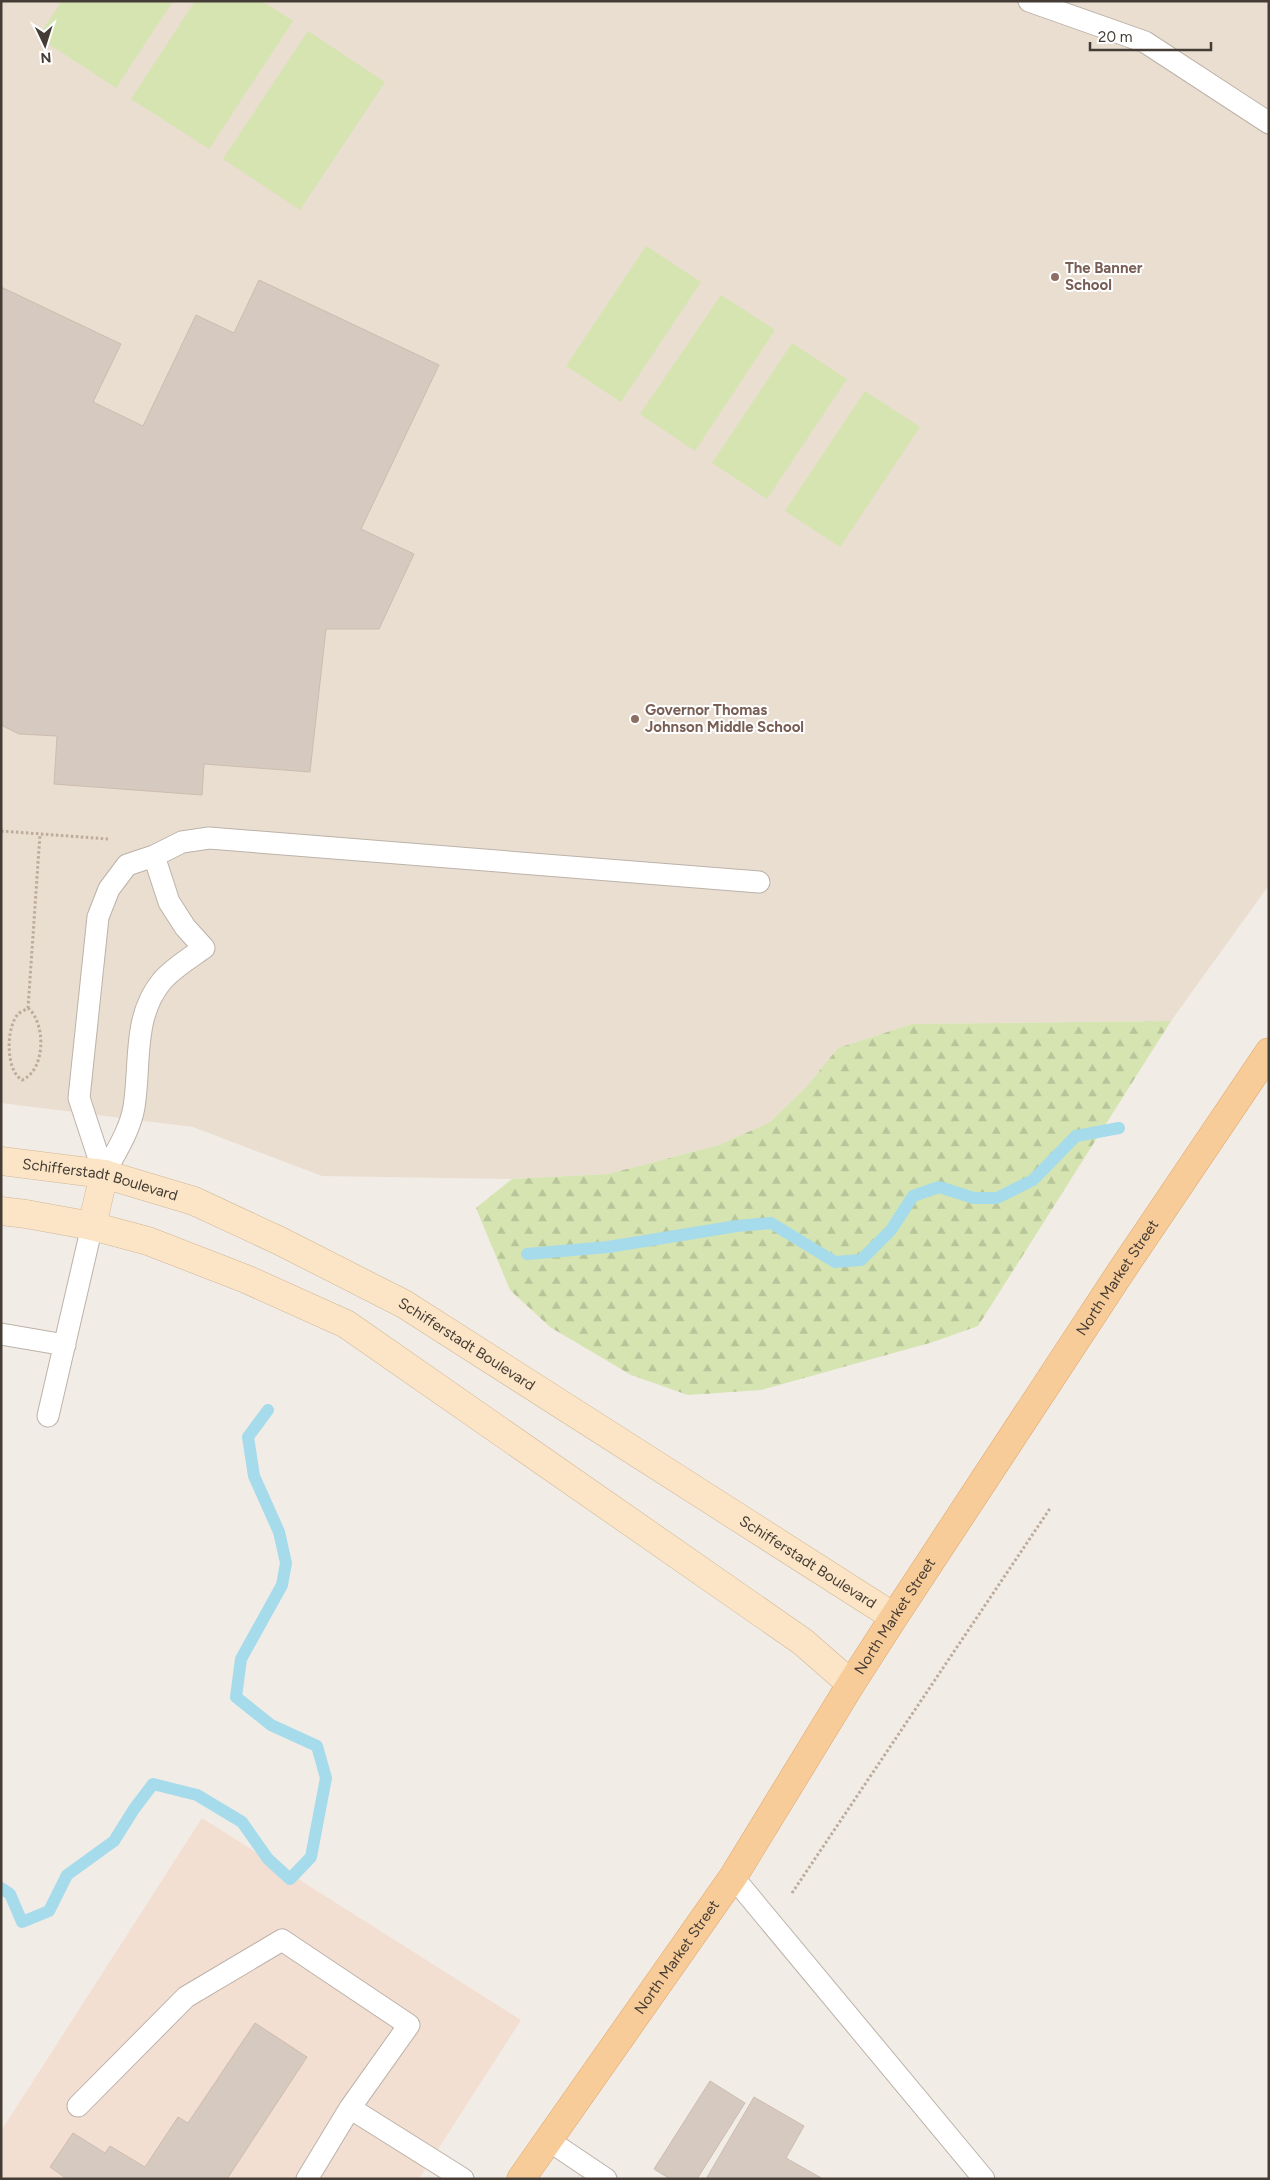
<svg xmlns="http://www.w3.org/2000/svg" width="1270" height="2180" font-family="Figtree,sans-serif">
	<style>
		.commercial { fill: #f3dfd2 }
		.education { fill: #eaded0 }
		.forest { fill: url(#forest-firs) }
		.green { fill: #d5e4b1 }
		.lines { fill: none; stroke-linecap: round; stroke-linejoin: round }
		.stream { stroke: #a5dbeb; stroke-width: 12 }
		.building { fill: #d6c9bf; stroke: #cdbcaf }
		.lane-casing { stroke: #bcb2a9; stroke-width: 23 }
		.secondary-casing { stroke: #cfb797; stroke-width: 29 }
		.primary-casing { stroke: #dca66a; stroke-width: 29 }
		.path { stroke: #bdab9b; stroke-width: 3; stroke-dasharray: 2.5 2.5; stroke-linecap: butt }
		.lane { stroke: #fff; stroke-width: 21 }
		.secondary { stroke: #fbe5c6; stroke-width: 28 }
		.primary { stroke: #f8cc99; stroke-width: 28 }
		.education-dot { fill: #8d6e63; stroke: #fff; stroke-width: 2 }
		.labels { text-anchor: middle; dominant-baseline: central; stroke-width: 4; stroke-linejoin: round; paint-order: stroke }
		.education-label { font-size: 15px; font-weight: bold; fill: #785e54; stroke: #fff; text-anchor: start }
		.street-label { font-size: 15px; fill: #443c35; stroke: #fff }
	</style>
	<defs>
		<pattern id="forest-firs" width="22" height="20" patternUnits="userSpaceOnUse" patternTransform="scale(1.25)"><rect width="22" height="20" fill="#d5e4b1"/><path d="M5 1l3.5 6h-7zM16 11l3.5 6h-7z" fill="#b8c499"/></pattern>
	</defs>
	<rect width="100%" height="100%" fill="#f2ece6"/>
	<path class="commercial" d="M202,1818L521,2020L419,2179H1V2131Z"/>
	<path class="education" d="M1,1H1269V885L1171,1021L912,1024L838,1048L807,1086L770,1122L719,1145L608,1174L512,1179L322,1176L193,1127L1,1103Z"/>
	<path class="forest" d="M1171,1021L978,1326L933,1342L761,1390L688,1395L631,1375L550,1327L510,1290L476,1208L512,1179L608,1174L719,1145L770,1122L807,1086L838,1048L912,1024Z"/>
	<path class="green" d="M62,1H173L116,88L38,37Z
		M195,1H262L293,21L209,149L131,99Z
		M308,31L385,82L300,210L223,159Z
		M646,246L701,282L621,402L566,366Z
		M721,295L775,330L695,451L640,414Z
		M792,343L847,379L767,499L712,463Z
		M865,391L920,427L840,547L785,511Z"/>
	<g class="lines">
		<path class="stream" d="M527,1254L608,1247L737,1226L771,1223L835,1262L861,1260L891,1230L913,1196L939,1187L974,1198H997L1033,1180L1076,1136L1119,1128
			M1,1888L10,1894L22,1922L49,1911L67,1875L114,1841L134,1809L153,1784L197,1795L242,1822L268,1859L290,1879L311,1857L326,1778L317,1746L271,1725L236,1697L241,1659L282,1585L286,1563L279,1532L254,1476L248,1437L268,1410"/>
	</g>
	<path class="building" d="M259,280L439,365L361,529L414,554L379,629H326L310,772L204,764L202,795L54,784L57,736L19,734L1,725V287L121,344L93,402L143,426L196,315L234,333Z
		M255,2023L307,2057L227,2179H67L50,2167L73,2133L105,2153L110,2146L145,2167L178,2117L188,2123Z
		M710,2081L745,2103L697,2179H670L654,2169Z
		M754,2097L804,2126L786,2158L823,2179H706Z"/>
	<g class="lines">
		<g class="lane-casing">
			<path id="lane" d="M1029,1L1145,42L1269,123
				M104,1174L79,1098L98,917L109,889L127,865L154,856L182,842L209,838L759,882
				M104,1174C115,1153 130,1131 134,1107C141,1065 132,1017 162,981C173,968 190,958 204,948L185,927L169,902L154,856
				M1,1334L65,1345
				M48,1416L92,1226
				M733,1877L984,2179
				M78,2106L186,1997L282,1940L409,2025L350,2108L307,2179
				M350,2108L463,2179
				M548,2140L606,2179"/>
		</g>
		<g class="secondary-casing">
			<g id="secondary">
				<path id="s1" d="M1,1161L104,1174L194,1201L280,1241L404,1304L894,1617"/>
				<path d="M1,1211L26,1214L92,1226L148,1241L246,1279L346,1324L803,1642L851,1684"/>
				<path d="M92,1226L104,1174"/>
			</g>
		</g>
		<g class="primary-casing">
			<g id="primary">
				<path id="s2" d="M521,2179L733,1877L851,1684L894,1617L1120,1273L1269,1052"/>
			</g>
		</g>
		<path class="path" d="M1,831L108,839
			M28,1008C46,1023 46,1070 22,1080C19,1078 16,1075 14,1071C7,1057 7,1027 18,1014C20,1012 25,1010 28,1008L40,834
			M792,1893L1051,1507"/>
		<use href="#lane" class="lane"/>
		<use href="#secondary" class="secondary"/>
		<use href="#primary" class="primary"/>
	</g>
	<g class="education-dot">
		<circle cx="1055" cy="277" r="5"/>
		<circle cx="635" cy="719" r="5"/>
	</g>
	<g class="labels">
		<g class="education-label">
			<text x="1065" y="268">The Banner<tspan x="1065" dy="17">School</tspan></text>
			<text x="645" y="710">Governor Thomas<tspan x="645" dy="17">Johnson Middle School</tspan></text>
		</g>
		<g class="street-label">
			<text stroke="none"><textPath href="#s1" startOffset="101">Schifferstadt Boulevard</textPath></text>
			<text stroke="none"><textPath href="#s2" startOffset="1081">North Market Street</textPath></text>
			<text stroke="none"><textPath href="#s1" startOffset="506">Schifferstadt Boulevard</textPath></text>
			<text stroke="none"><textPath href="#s1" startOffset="911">Schifferstadt Boulevard</textPath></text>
			<text stroke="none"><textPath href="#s2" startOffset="676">North Market Street</textPath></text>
			<text stroke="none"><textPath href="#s2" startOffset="271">North Market Street</textPath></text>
		</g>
	</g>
	<rect width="1270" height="2180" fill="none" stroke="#443c35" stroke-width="5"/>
	<g transform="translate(45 45) rotate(176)" stroke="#ffffff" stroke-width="4" paint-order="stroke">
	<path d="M0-4L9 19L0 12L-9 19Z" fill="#443c35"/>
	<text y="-8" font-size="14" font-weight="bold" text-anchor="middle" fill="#443c35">N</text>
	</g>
	<path d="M1090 42v8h121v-8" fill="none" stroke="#443c35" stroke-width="2.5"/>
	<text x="1098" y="42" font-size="15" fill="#443c35" stroke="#ffffff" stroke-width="4" paint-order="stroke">20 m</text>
</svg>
